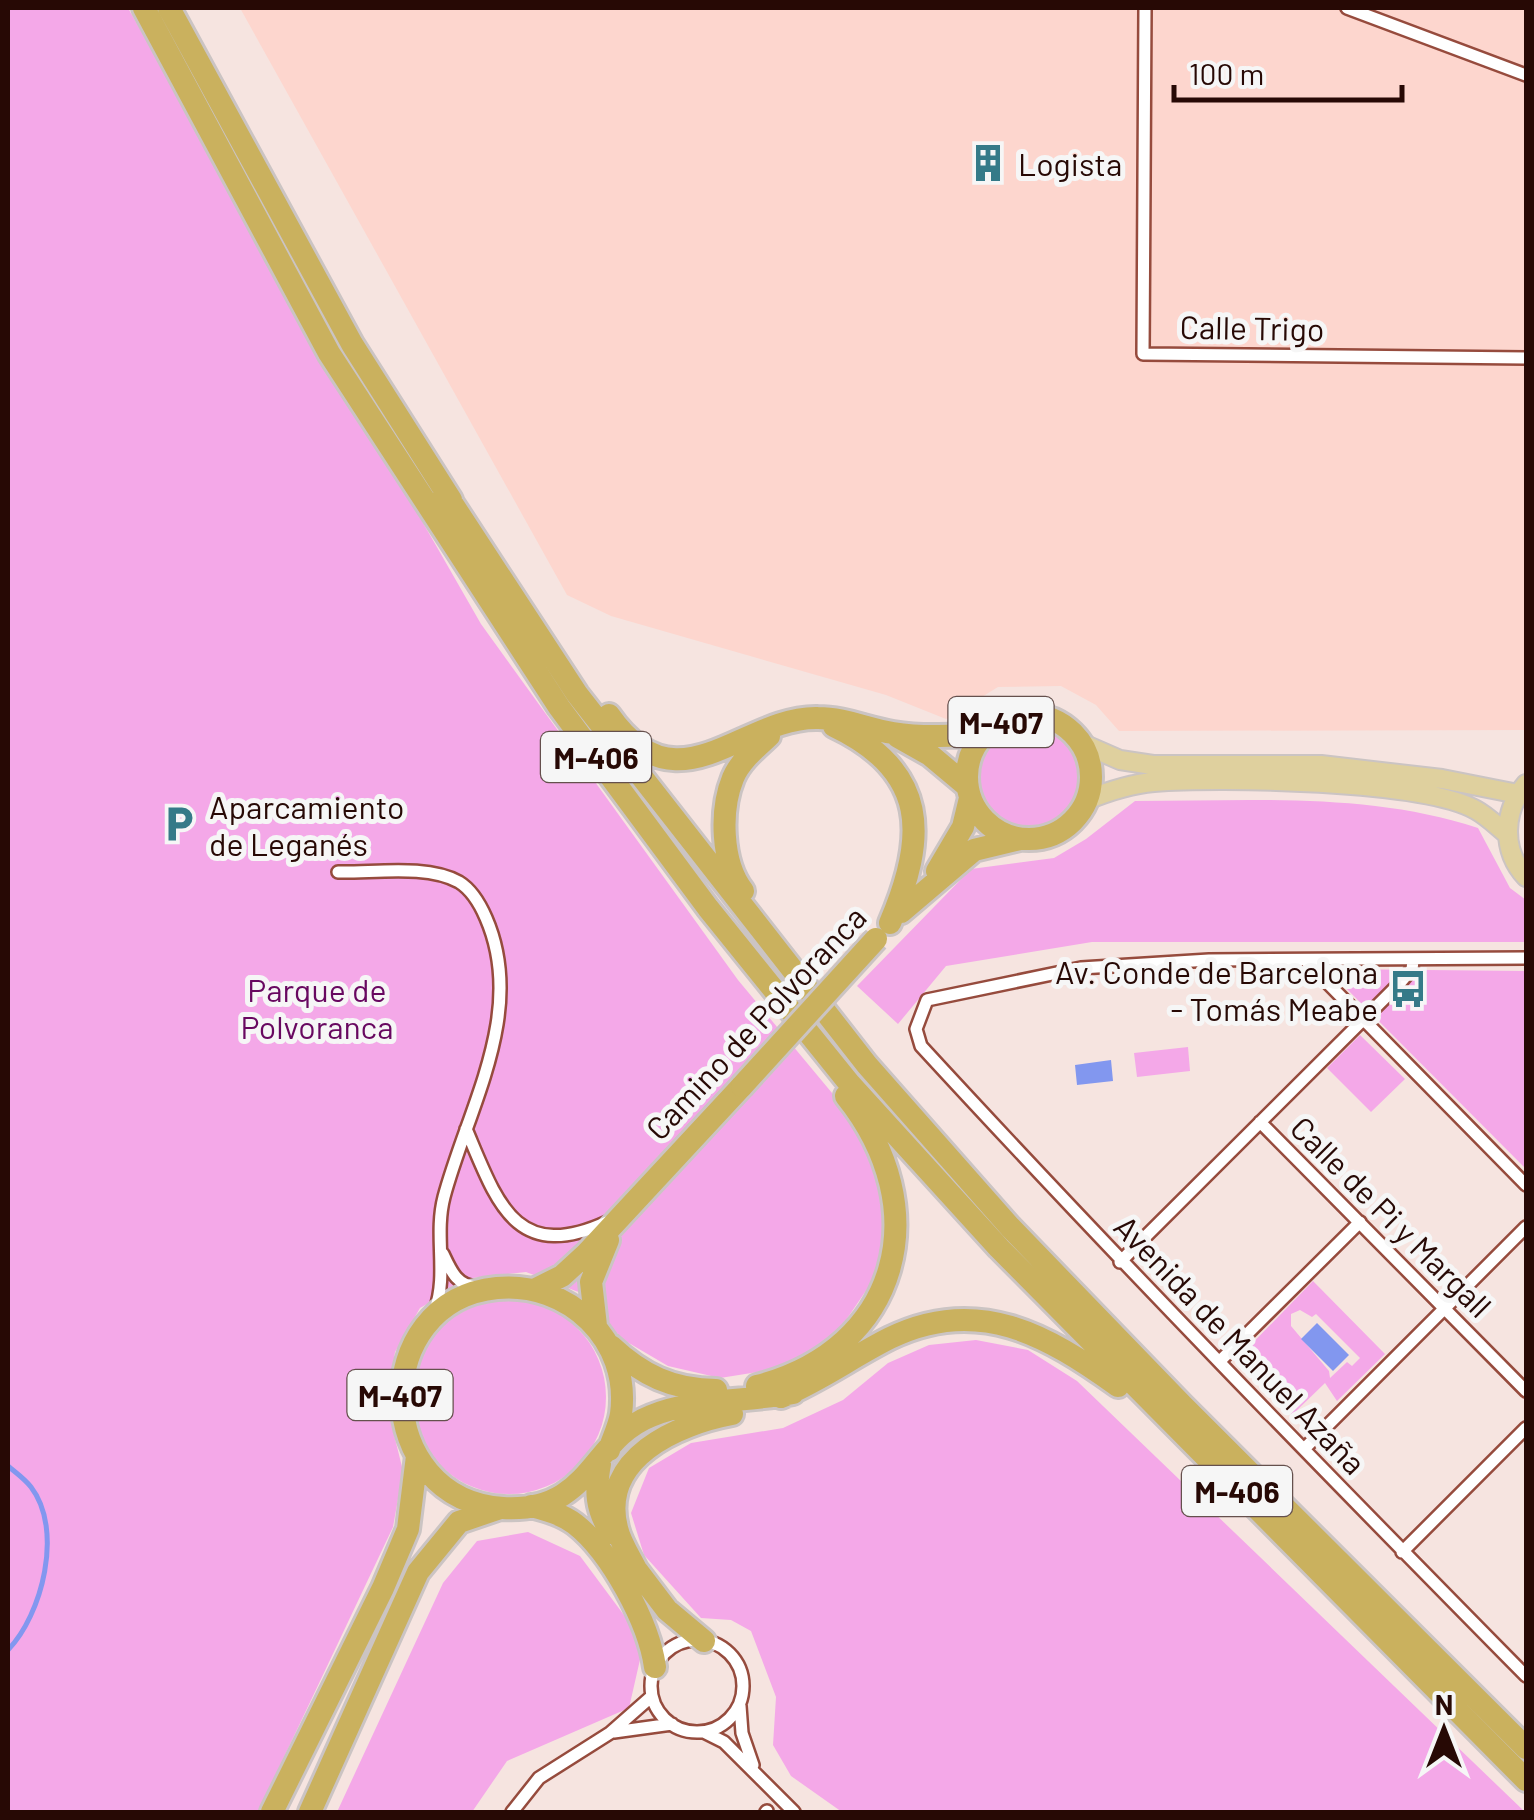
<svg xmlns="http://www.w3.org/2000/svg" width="1534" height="1820" font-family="Barlow,sans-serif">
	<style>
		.built { fill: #fdd6ce }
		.green { fill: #f4a8e8; fill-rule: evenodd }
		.water { fill: #8297ef }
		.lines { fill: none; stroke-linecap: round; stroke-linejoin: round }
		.stream { stroke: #8297ef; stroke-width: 5 }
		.street-casing { stroke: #964b3d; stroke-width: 16 }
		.primary-casing { stroke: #cbc4c3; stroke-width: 22 }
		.highway-casing { stroke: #cbc4c3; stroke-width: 28 }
		.street { stroke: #fff; stroke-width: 11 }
		.primary { stroke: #dfd09e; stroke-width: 18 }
		.highway { stroke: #cab15e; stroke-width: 22 }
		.highway-bridge-casing { stroke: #cbc4c3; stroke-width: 28; stroke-linecap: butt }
		.highway-bridge { stroke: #cab15e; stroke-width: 22 }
		.labels { text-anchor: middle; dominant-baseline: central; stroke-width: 10; stroke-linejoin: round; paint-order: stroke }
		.shield { fill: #f6f6f6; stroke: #65504d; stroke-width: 2.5 }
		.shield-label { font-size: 30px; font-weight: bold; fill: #270905 }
		.poi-label { font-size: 32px; fill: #270905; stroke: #f6f6f6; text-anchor: start }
		.street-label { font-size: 32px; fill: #270905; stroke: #f6f6f6 }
		.park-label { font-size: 32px; fill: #680860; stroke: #f6f6f6 }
	</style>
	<rect width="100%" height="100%" fill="#f6e4e0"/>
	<path class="built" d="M240,8H1526V730L1119,731L1096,705L1061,686L998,687L946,719L886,695L611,616L567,595Z"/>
	<path class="green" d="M8,8H128L481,624L738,980L852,1117L885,1190L882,1267L840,1329L789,1367L720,1378L668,1366L622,1339L581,1293L526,1272L473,1278L420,1308L395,1352L387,1406L403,1471L393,1527L258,1812H8Z
		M979 777a50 50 0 1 1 100 0a50 50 0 1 1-100 0Z
		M1135,801C1249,801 1368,792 1478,828L1510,888L1526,900V942H1092L946,966L898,1024L857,986L971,869L1054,858L1086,839Z
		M1327,969L1526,971V1169Z
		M1360,1035L1405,1079L1371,1112L1327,1068Z
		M1188,1047L1190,1071L1137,1077L1134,1053Z
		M1313,1281L1385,1354L1337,1401L1325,1383L1292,1415L1237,1359ZM1300,1310L1312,1317L1316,1314L1360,1358L1352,1366L1347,1362L1330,1378L1329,1371L1291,1326V1314Z
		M412 1397a97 97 0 1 1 194 0a97 97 0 1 1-194 0Z
		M976,1340L1028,1350L1077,1381L1525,1812H842L791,1776L773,1745L776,1697L751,1631L731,1620L701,1618L644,1555L631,1513L649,1468L691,1443L783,1428L843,1400L888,1363L929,1345Z
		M528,1532L580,1556L644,1642L629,1708L507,1761L472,1812H337L443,1583L477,1541Z"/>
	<path class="water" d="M1111,1060L1113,1081L1077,1085L1075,1065Z
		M1317,1323L1349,1355L1333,1371L1301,1339Z"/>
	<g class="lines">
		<path class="stream" d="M8,1466C15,1472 25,1479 31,1487C64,1530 42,1615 8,1650"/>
		<g class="street-casing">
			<path id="street" d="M1145,8L1143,354L1526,358
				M1347,8L1526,75
				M338,872C373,873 427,864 459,882C472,890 480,904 486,918C527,1012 468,1107 444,1197C434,1235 448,1274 435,1310
				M1526,958L1209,960L1081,968L927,1000L916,1029L921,1046C1118,1260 1322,1469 1526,1676
				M1307,962L1526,1185
				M1260,1122L1526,1391
				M466,1129C497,1202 515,1264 607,1222
				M443,1254C451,1271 457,1286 477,1287
				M1120,1262L1400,983L1412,969L1413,961
				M1221,1360L1360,1222
				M1306,1447L1526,1227
				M1402,1552L1526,1428
				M651 1686a46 46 0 1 1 92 0a46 46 0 1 1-92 0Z
				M740,1706L742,1733L753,1765
				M614,1732L672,1724
				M704,1732L724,1742L794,1812
				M512,1812L539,1778L610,1733L652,1696
				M766,1812L767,1811"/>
		</g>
		<g class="primary-casing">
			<path id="primary" d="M1081,743L1120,760L1153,765H1321L1442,779L1518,794
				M1526,784C1503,811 1501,850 1526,877
				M1087,800C1109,791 1130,784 1154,782C1219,777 1423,780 1476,810C1487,816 1497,826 1507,834"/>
		</g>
		<g class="highway-casing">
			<path id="highway" d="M144,8L329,353L559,707L708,908L849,1083L999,1248L1526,1780
				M169,8L352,344L451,500
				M444,491L577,694L867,1065L1010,1227L1182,1405L1526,1748
				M609,715C678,814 742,716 818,718C844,718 868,729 893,733C924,738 954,736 985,733
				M967 777a62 62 0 1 1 124 0a62 62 0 1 1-124 0Z
				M834,726C929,771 927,837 890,923
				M898,737L930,755L967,786
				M937,871L963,827L970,798
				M743,891C721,863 720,810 733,778C740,761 756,748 769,736
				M901,912L974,850L1020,839
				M536,1289L562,1276L587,1253L742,1086
				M596,1326L591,1282L608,1240
				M611,1346C642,1375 673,1390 716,1390
				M757,1386C901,1349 936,1208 846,1096
				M781,1397C820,1381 852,1357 890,1338C978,1295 1047,1335 1118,1386
				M609,1450C613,1438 619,1426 621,1414C631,1340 568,1281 497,1288C367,1301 372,1500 503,1508C592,1513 590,1440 651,1416C695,1398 746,1402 793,1393
				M600,1464C595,1491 596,1509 611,1533
				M531,1506C546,1510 562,1514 575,1524C611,1552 649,1623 655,1667
				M629,1560L667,1610L704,1641
				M637,1571C630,1557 620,1542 617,1528C599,1458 678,1424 732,1414
				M272,1812L383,1588L408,1529L417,1456
				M310,1812L418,1572L459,1522L500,1508"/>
		</g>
		<use href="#street" class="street"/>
		<use href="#primary" class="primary"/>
		<use href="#highway" class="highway"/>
		<g class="highway-bridge-casing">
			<path id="highway-bridge" d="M742,1086L876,939"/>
		</g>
		<use href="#highway-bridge" class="highway-bridge"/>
	</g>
	<defs>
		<g id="building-bare" transform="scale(3)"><path d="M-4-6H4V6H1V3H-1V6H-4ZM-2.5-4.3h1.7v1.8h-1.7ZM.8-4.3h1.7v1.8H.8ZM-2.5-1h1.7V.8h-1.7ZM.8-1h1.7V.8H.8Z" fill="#357a88" stroke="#f6f6f6" stroke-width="2.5" paint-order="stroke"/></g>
		<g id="parking-bare" transform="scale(3)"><path d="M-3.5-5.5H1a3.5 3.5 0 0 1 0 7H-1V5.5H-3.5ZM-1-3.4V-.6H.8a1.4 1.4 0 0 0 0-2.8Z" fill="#357a88" stroke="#f6f6f6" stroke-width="2.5" paint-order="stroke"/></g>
		<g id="bus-bare" transform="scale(3)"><path d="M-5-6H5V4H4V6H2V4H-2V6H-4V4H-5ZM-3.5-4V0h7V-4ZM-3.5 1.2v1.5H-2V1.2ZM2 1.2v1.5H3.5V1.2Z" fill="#357a88" stroke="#f6f6f6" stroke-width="2.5" paint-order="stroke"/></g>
	</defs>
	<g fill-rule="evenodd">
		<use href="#building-bare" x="988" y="163"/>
		<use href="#parking-bare" x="179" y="824"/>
		<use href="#bus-bare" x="1408" y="989"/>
	</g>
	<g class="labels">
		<g class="shield">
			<rect x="948.5" y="697" width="105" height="50" rx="8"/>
			<rect x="541" y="732" width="110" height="50" rx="8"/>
			<rect x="347.5" y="1370" width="105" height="50" rx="8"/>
			<rect x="1182" y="1466" width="110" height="50" rx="8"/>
		</g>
		<g class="shield-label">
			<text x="1001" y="722">M-407</text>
			<text x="596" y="757">M-406</text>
			<text x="400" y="1395">M-407</text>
			<text x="1237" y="1491">M-406</text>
		</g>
		<g class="poi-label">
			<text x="1018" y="163">Logista</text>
			<text x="209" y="806">Aparcamiento<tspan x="209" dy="37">de Leganés</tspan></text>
			<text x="1378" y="971" text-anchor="end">Av. Conde de Barcelona<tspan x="1378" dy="37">- Tomás Meabe</tspan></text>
		</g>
		<g class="street-label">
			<text transform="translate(1252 327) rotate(1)">Calle Trigo</text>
			<text transform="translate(755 1022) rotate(-47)">Camino de Polvoranca</text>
			<text transform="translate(1392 1216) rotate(45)">Calle de Pi y Margall</text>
			<text transform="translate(1241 1344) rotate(46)">Avenida de Manuel Azaña</text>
		</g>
		<g class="park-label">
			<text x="317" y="989">Parque de<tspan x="317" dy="37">Polvoranca</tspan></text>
		</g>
	</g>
	<rect width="1534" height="1820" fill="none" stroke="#270905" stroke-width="20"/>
	<g transform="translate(1444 1730)" stroke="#f6f6f6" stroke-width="8" paint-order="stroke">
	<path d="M0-8L18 38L0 25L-18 38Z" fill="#270905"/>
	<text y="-15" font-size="28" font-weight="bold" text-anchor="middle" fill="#270905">N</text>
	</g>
	<path d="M1174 85v15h228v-15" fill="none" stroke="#270905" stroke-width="5"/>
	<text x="1189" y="85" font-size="30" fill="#270905" stroke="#f6f6f6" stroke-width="8" paint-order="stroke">100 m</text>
</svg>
